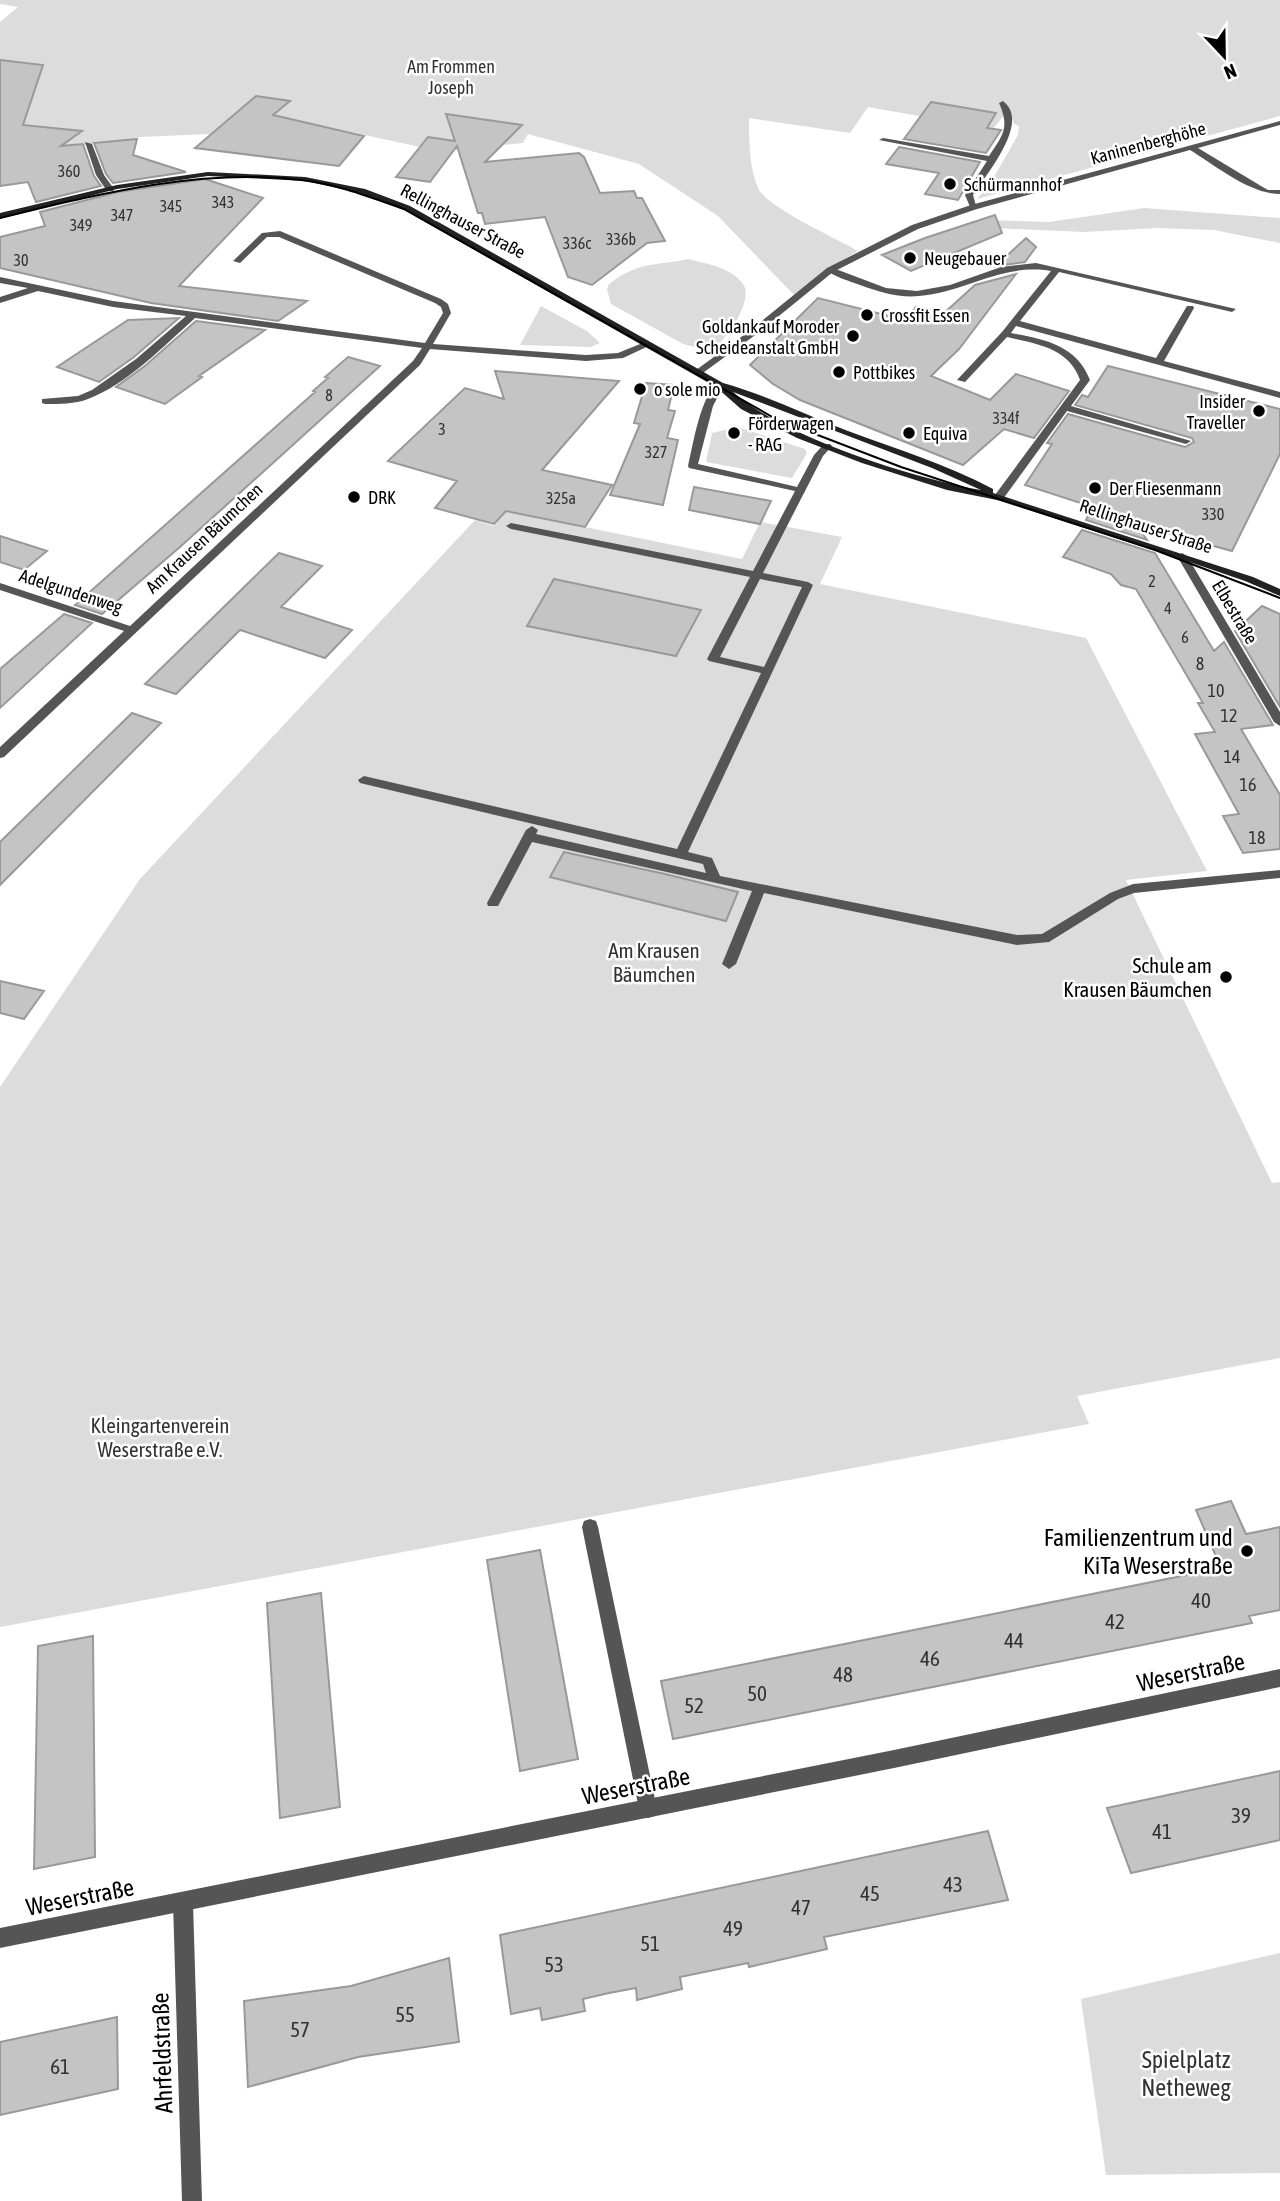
<svg xmlns="http://www.w3.org/2000/svg" width="1280" height="2201" font-family="'Asap Condensed',sans-serif">
	<style>
		.green { fill: #dcdcdc }
		.building { fill: #c4c4c4; stroke: #999; stroke-width: 2 }
		.lines { fill: none; stroke-linecap: round; stroke-linejoin: round }
		.service { fill: #555; fill-rule: evenodd }
		.minor { fill: #555; fill-rule: evenodd }
		.tertiary { fill: #555; fill-rule: evenodd }
		.secondary { fill: #222; fill-rule: evenodd }
		.tram { stroke: #000; stroke-width: 2 }
		.poi-dot { fill: #000; stroke: #fff; stroke-width: 2.5 }
		.labels { text-anchor: middle; dominant-baseline: central; stroke-width: 5; stroke-linejoin: round; paint-order: stroke }
		.far-number-label { font-size: 16px; fill: #313131 }
		.far-park-label { font-size: 18px; fill: #333; stroke: #fff }
		.far-street-label { font-size: 18px; fill: #000; stroke: #fff }
		.far-poi-label { font-size: 18px; fill: #000; stroke: #fff; text-anchor: start }
		.number-label { font-size: 18px; fill: #313131 }
		.park-label { font-size: 21px; fill: #333; stroke: #fff }
		.poi-label { font-size: 21px; fill: #000; stroke: #fff; text-anchor: end }
		.near-number-label { font-size: 21px; fill: #313131 }
		.near-poi-label { font-size: 24px; fill: #000; stroke: #fff; text-anchor: end }
		.near-street-label { font-size: 24px; fill: #000; stroke: #fff }
		.near-park-label { font-size: 24px; fill: #333; stroke: #fff }
	</style>
	<rect width="100%" height="100%" fill="#fff"/>
	<path class="green" d="M0,0H1280V116L977,199L991,182L1018,135L1019,126L1014,124L1006,103H1000L1005,114L993,129L868,107L850,133L749,118C749,139 749,168 758,188C766,207 837,239 858,251L827,269L795,296L718,216L639,164L528,134L523,143L439,151L290,119L278,131L140,137L0,158V22L18,7L0,4Z
		M1144,208L1280,218V243L1214,230L1157,228L1084,232L992,228L984,220L1049,222Z
		M688,259C707,264 731,267 743,284C754,297 729,338 716,345C705,350 694,347 683,344L611,304L607,289L609,284C639,261 655,266 688,259Z
		M541,306L587,331L600,343L591,347L520,345Z
		M738,427L805,449L807,453L792,478L706,462L712,433Z
		M506,511L742,559L760,522L842,537L820,584L1086,638L1207,871L1126,880L1272,1183L1280,1182V1358L1077,1396L1089,1424L0,1627V1087L140,879L475,520L494,526Z
		M1280,1953V2173L1106,2175L1081,1999Z"/>
	<path class="building" d="M0,60L43,65L23,125L82,131L61,146L83,144L94,176L101,186L36,202L28,182L0,186Z
		M256,96L290,101L273,115L364,136L339,166L195,148Z
		M931,102L996,113L987,128L1001,130L986,153L904,139Z
		M446,114L522,125L485,162L579,153L584,157L600,193L634,191L637,198H642L665,241L647,243L592,285L568,277L545,217L485,224L482,213H478L457,146L430,182L396,177L428,137L455,141Z
		M137,139L133,155L186,172L113,183L106,174L94,143Z
		M899,147L980,162L958,200L925,194L939,173L886,164Z
		M205,179L263,198L179,286L307,301L278,321L151,303L0,268V237L45,226L40,212L118,192Z
		M995,215L1002,233L911,271L882,255L925,238Z
		M1026,238L1036,247L1025,262L996,266Z
		M1016,274L959,349L931,376L990,400L1016,374L1069,391L1034,438L1004,429L963,465L800,400L773,384L750,365L818,298L905,320L916,307L943,314L975,285Z
		M179,318L134,357L99,382L57,367L128,320Z
		M196,321L265,330L199,376L202,377L165,404L116,387L146,365Z
		M348,357L380,366L180,547L102,614L75,605L315,392L313,391L328,378L325,377Z
		M1108,366L1280,409V454L1232,551L1137,525L1147,540L1086,520L1093,507L1025,485L1052,444L1047,443L1068,414L1185,447L1194,442L1192,438L1075,405L1082,395L1088,397Z
		M495,371L619,381L542,470L612,485L585,527L506,511L494,524L435,508L457,481L388,461L465,388L504,399Z
		M646,383L674,385L668,410L675,411L667,438L678,440L663,505L610,495L640,424L634,423Z
		M694,487L771,501L760,524L689,510Z
		M1082,530L1155,553L1214,651L1224,642L1273,725L1241,729L1280,795V849L1243,853L1223,816L1239,814L1195,734L1215,732L1198,703H1203L1136,589L1121,585L1111,574L1063,557Z
		M0,536L47,551L24,570L0,562Z
		M279,553L322,566L281,607L352,630L325,658L240,630L176,694L145,684Z
		M554,579L701,610L676,656L527,626Z
		M1262,606L1280,614V707L1235,631Z
		M64,614L92,623L0,708V669Z
		M132,713L161,723L0,885V842Z
		M564,852L665,874L738,892L726,921L550,877Z
		M0,981L44,991L24,1019L0,1013Z
		M1231,1501L1246,1534L1280,1527V1610L1249,1616L1252,1623L673,1739L661,1681L1221,1568L1196,1510Z
		M540,1550L578,1759L520,1771L487,1560Z
		M321,1593L340,1807L280,1818L267,1603Z
		M93,1636L95,1857L34,1869L38,1646Z
		M1280,1771V1840L1131,1873L1107,1808Z
		M988,1831L1008,1900L824,1937L827,1949L749,1967L748,1963L680,1977L682,1989L637,2000L636,1988L609,1993L583,1999L585,2011L542,2020L540,2008L511,2014L500,1935Z
		M449,1958L459,2042L358,2057L248,2087L244,2001L351,1986Z
		M117,2017L118,2089L0,2115V2042Z"/>
	<g class="lines">
		<path class="service" d="M1003,101C1031,122 987,173 973,195L977,209H971L965,195L987,161L879,140L883,138L989,156C1003,135 1010,128 999,103Z
			M85,142L92,144L104,175L114,189L113,191H107L96,175Z
			M1036,263L1236,309L1232,312L1059,272L1020,321L1156,358L1187,306H1193L1194,308L1164,361L1280,392V398L1016,326L1011,333C1044,339 1077,345 1090,380L1071,406L1191,441L1186,444L1067,411L1003,499H995V495L1080,380C1069,348 1037,344 1007,337L965,382L957,380L1002,332L1051,271C1001,263 966,292 919,296C899,298 879,292 860,285C849,281 835,277 826,270L833,268L886,288L917,291L950,285L1001,267Z
			M800,488L805,491L763,573L808,582L813,585L688,852L712,858L720,876L1017,935L1042,934L1110,893L1133,884L1280,870V878L1134,893L1118,899L1049,942L1017,945L764,893L736,964L729,969L722,964L752,891L532,842L498,906H488L487,903L526,830L532,826L538,830L536,834L706,873L703,864L360,783L358,780L364,776L677,849L761,673L709,661L707,659L750,577L511,529L506,526L511,523L753,571L795,491ZM760,579L802,587L764,667L720,657Z
			M590,1519L596,1521L598,1527L657,1809L655,1816L648,1818L641,1816L639,1809L582,1527L584,1521Z"/>
		<path class="minor" d="M1280,121V125L1198,148L1261,186L1268,190H1280V194C1250,194 1216,166 1190,150L977,209L918,229L833,272L758,333L700,375L692,373L752,329L827,268L912,225L971,205Z
			M280,231L441,299L448,304L451,313L433,344L586,355L618,353L645,342L653,344L623,358L586,361L430,349L420,365L4,757L0,758V747L124,631L0,590V583L130,626L413,361L422,348L195,318C165,345 126,385 88,399C75,404 59,404 45,404L42,403V399L78,396L92,390L136,359L186,316L113,307L38,291L0,303V297L28,288L0,283V277L113,301L425,343L443,313L441,307L435,303L279,237H267L240,263L233,261L262,233Z
			M719,382L724,385L713,406L698,464L797,487L814,455L824,444H830L832,446L823,456L804,493L689,468L688,466C693,445 701,393 719,382Z
			M1182,553L1187,556L1280,712V726L1274,722L1177,556Z
			M183,1893L190,1896L193,1903L202,2201H182L173,1903L176,1896Z"/>
		<path class="tertiary" d="M1280,1669V1687L894,1768L0,1948V1928L894,1750Z"/>
		<path class="secondary" d="M208,172L305,177L365,189L410,206L723,383C766,395 806,415 848,431C897,449 946,464 993,489V493L1253,577L1280,589V596L1245,581L1178,558L997,500L947,490L862,463L797,438L741,409L716,387L404,210L360,193L305,181L208,176L117,189L0,219V213L117,185ZM733,392L932,468L981,490C912,478 784,437 733,392Z"/>
		<path class="tram" d="M0,218C99,194 199,168 301,180C337,184 370,197 404,209L776,419L901,467L1155,550L1280,598"/>
	</g>
	<g class="poi-dot">
		<circle cx="950" cy="184" r="7"/>
		<circle cx="910" cy="258" r="7"/>
		<circle cx="867" cy="315" r="7"/>
		<circle cx="853" cy="336" r="7"/>
		<circle cx="839" cy="372" r="7"/>
		<circle cx="640" cy="389" r="7"/>
		<circle cx="1259" cy="411" r="7"/>
		<circle cx="734" cy="433" r="7"/>
		<circle cx="909" cy="433" r="7"/>
		<circle cx="1095" cy="488" r="7"/>
		<circle cx="354" cy="497" r="7"/>
		<circle cx="1226" cy="977" r="7"/>
		<circle cx="1247" cy="1551" r="7"/>
	</g>
	<g class="labels">
		<g class="far-number-label">
			<text x="69" y="171">360</text>
			<text x="223" y="202">343</text>
			<text x="171" y="206">345</text>
			<text x="122" y="215">347</text>
			<text x="81" y="225">349</text>
			<text x="621" y="239">336b</text>
			<text x="577" y="243">336c</text>
			<text x="21" y="260">30</text>
			<text x="329" y="395">8</text>
			<text x="1006" y="418">334f</text>
			<text x="442" y="429">3</text>
			<text x="656" y="452">327</text>
			<text x="561" y="498">325a</text>
			<text x="1213" y="514">330</text>
			<text x="1152" y="581">2</text>
			<text x="1168" y="608">4</text>
			<text x="1185" y="637">6</text>
		</g>
		<g class="far-park-label">
			<text x="451" y="66">Am Frommen<tspan x="451" dy="21">Joseph</tspan></text>
		</g>
		<g class="far-street-label">
			<text transform="translate(1148 143) rotate(-15)">Kaninenberghöhe</text>
			<text transform="translate(463 221) rotate(28)">Rellinghauser Straße</text>
			<text transform="translate(1146 526) rotate(18)">Rellinghauser Straße</text>
			<text transform="translate(204 538) rotate(-43)">Am Krausen Bäumchen</text>
			<text transform="translate(71 591) rotate(18)">Adelgundenweg</text>
			<text transform="translate(1235 612) rotate(59)">Elbestraße</text>
		</g>
		<g class="far-poi-label">
			<text x="964" y="184">Schürmannhof</text>
			<text x="924" y="258">Neugebauer</text>
			<text x="881" y="315">Crossfit Essen</text>
			<text x="839" y="326" text-anchor="end">Goldankauf Moroder<tspan x="839" dy="21">Scheideanstalt GmbH</tspan></text>
			<text x="853" y="372">Pottbikes</text>
			<text x="654" y="389">o sole mio</text>
			<text x="1245" y="401" text-anchor="end">Insider<tspan x="1245" dy="21">Traveller</tspan></text>
			<text x="748" y="423">Förderwagen<tspan x="748" dy="21">- RAG</tspan></text>
			<text x="923" y="433">Equiva</text>
			<text x="1109" y="488">Der Fliesenmann</text>
			<text x="368" y="497">DRK</text>
		</g>
		<g class="number-label">
			<text x="1200" y="663">8</text>
			<text x="1216" y="690">10</text>
			<text x="1229" y="715">12</text>
			<text x="1232" y="756">14</text>
			<text x="1248" y="784">16</text>
			<text x="1257" y="837">18</text>
		</g>
		<g class="park-label">
			<text x="654" y="950">Am Krausen<tspan x="654" dy="24">Bäumchen</tspan></text>
			<text x="160" y="1425">Kleingartenverein<tspan x="160" dy="24">Weserstraße e.V.</tspan></text>
		</g>
		<g class="poi-label">
			<text x="1212" y="965">Schule am<tspan x="1212" dy="24">Krausen Bäumchen</tspan></text>
		</g>
		<g class="near-number-label">
			<text x="1201" y="1600">40</text>
			<text x="1115" y="1621">42</text>
			<text x="1014" y="1640">44</text>
			<text x="930" y="1658">46</text>
			<text x="843" y="1674">48</text>
			<text x="757" y="1693">50</text>
			<text x="694" y="1705">52</text>
			<text x="1241" y="1815">39</text>
			<text x="1162" y="1831">41</text>
			<text x="953" y="1884">43</text>
			<text x="870" y="1893">45</text>
			<text x="801" y="1907">47</text>
			<text x="733" y="1928">49</text>
			<text x="650" y="1943">51</text>
			<text x="554" y="1964">53</text>
			<text x="405" y="2014">55</text>
			<text x="300" y="2029">57</text>
			<text x="60" y="2066">61</text>
		</g>
		<g class="near-poi-label">
			<text x="1233" y="1537">Familienzentrum und<tspan x="1233" dy="28">KiTa Weserstraße</tspan></text>
		</g>
		<g class="near-street-label">
			<text transform="translate(1191 1672) rotate(-12)">Weserstraße</text>
			<text transform="translate(636 1786) rotate(-11)">Weserstraße</text>
			<text transform="translate(80 1897) rotate(-11)">Weserstraße</text>
			<text transform="translate(162 2053) rotate(-92)">Ahrfeldstraße</text>
		</g>
		<g class="near-park-label">
			<text x="1186" y="2059">Spielplatz<tspan x="1186" dy="28">Netheweg</tspan></text>
		</g>
	</g>
	<g transform="translate(1224 56) rotate(158)" stroke="#ffffff" stroke-width="5" paint-order="stroke">
	<path d="M0-5L12 26L0 18L-12 26Z" fill="#000000"/>
	<text y="-10" font-size="19" font-weight="bold" text-anchor="middle" fill="#000000">N</text>
	</g>
</svg>
